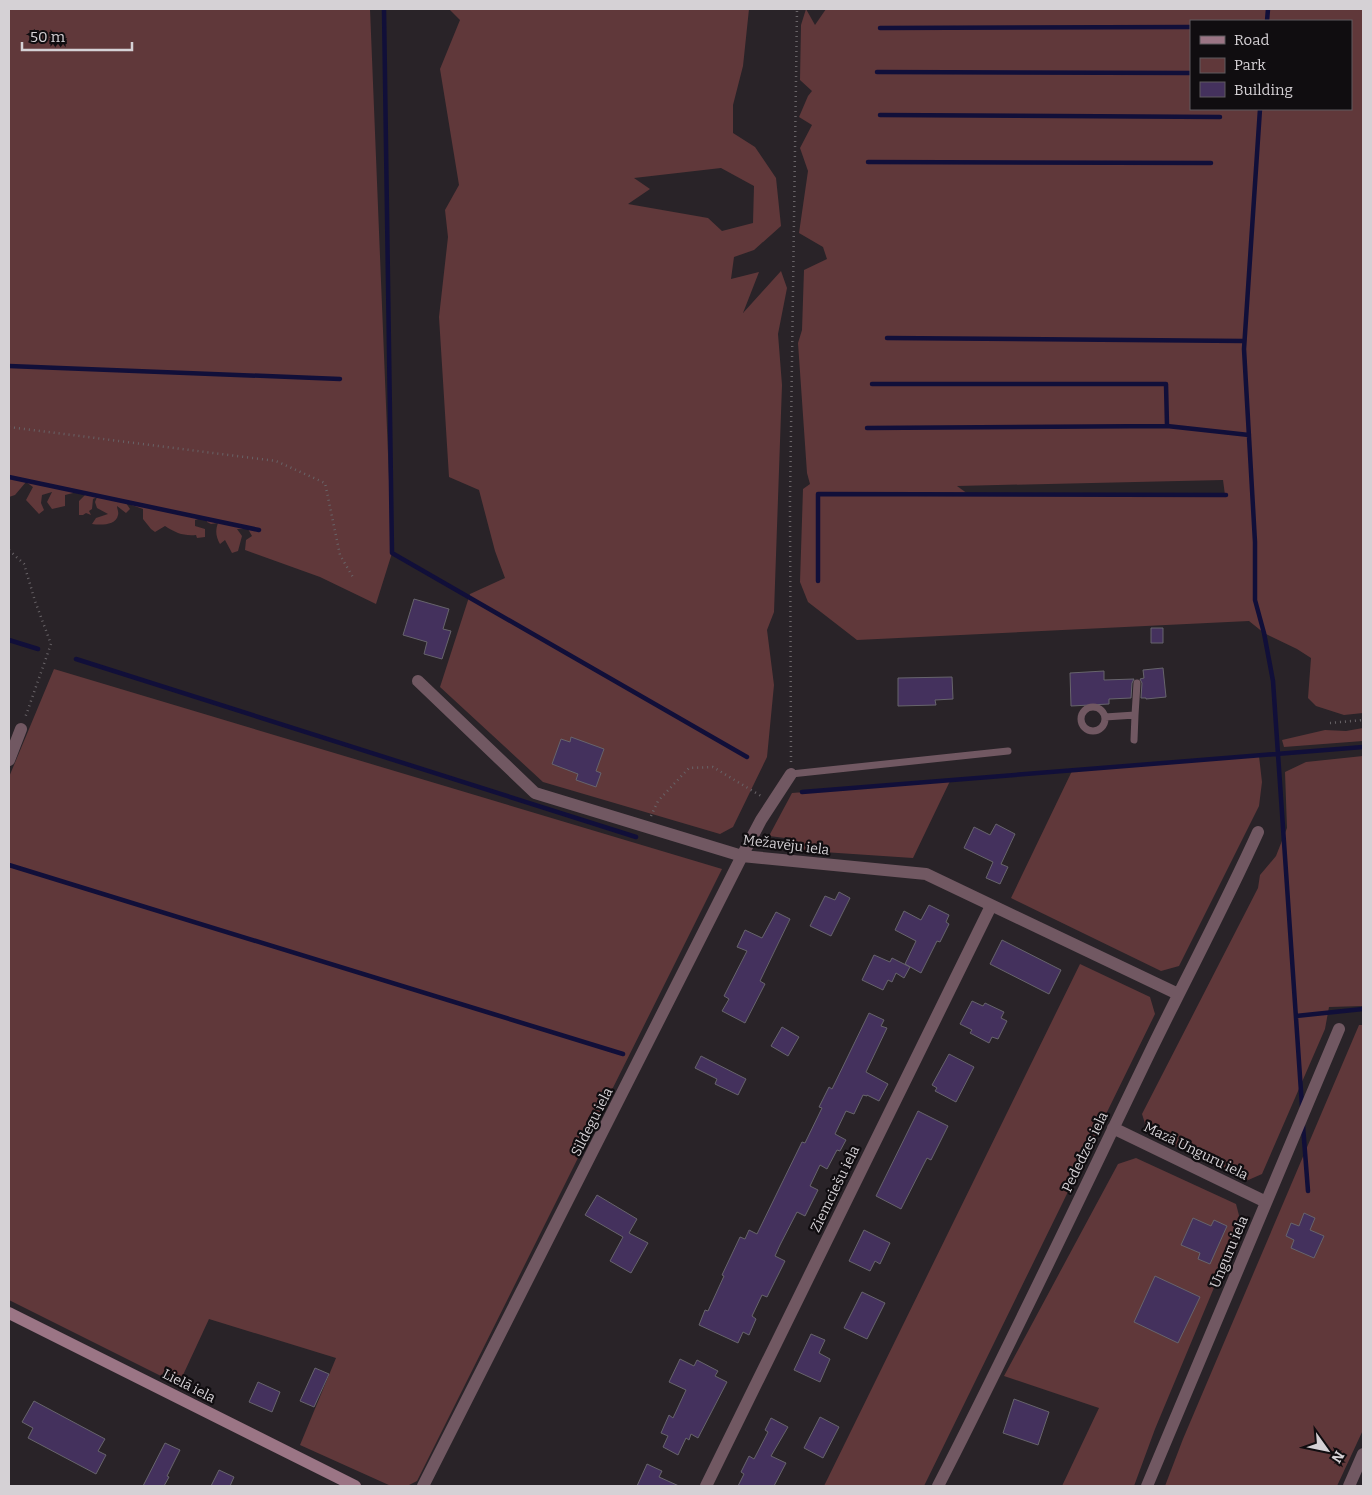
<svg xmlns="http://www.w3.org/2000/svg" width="1372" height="1495" font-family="Bitter,serif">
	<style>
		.green { fill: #60383a; fill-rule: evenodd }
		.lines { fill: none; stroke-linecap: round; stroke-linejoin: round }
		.stream { stroke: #110f39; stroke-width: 4.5 }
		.building { fill: #44315d; stroke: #67646c }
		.path { stroke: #686367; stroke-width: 2.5; stroke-dasharray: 1 4; stroke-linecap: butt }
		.lane { stroke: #715862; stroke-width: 7 }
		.street { stroke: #715862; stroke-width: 12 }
		.secondary { stroke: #9b7585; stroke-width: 12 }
		.labels { text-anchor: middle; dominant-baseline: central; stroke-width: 4.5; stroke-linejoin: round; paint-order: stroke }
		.street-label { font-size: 14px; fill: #d5d1d5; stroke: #100d10 }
	</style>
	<rect width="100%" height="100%" fill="#292328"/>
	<path class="green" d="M9,9H370L392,553L376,604L320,577L245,550L246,540L252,536L248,529H237L242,536L238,551L232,553L225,540L220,544C216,537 215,531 218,523L211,524L207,522L206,517L195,520V526L205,529V537L197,538L196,535C183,536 176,533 165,526L155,532L151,529L143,519V509L126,503L130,509L126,513L117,506C117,509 119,512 118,515C116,526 100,525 92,524L96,518L108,514L97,508L95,502L97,497L93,499L92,509L89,511L91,515L86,513L83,515H79V501L85,495L77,492L65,495V506L52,509L47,502L52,492L42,495L41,503L44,510L39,514L26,500L33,487L26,482L15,495L9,497Z
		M449,9H749L743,66L733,105V133L755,147L776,178L781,226L754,250L734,257L731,279L759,272L743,313L781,271L787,288L778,334L782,385L774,612L767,630L774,685L767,757L733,827L720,834L543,782L440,687L470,594L505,578L495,551L479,490L449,477L439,317L448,237L445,210L459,185L440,69L460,20ZM721,168L754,186L753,223L722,231L708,218L628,204L650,189L634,178Z
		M806,9L815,25L826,9H1363V713L1344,715L1316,706L1308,698L1311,658L1297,649L1264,633L1249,621L857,640L808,602L800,582L803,489L810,484L807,473L798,343L802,330L804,270L827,259L823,247L799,233L808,171L800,148L812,125L799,117L808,96L812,91L800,80L801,25ZM1351,21V109H1191V21ZM1223,480L1225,495L968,494L957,486Z
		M54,669L722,869L417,1481L407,1486H391L300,1445L336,1358L209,1319L183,1375L177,1384L9,1300V777Z
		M1363,728V741L1284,747L1282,740L1325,730L1346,731Z
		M1259,756L1262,782L1259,806L1179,966L1161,971L1011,898L1072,771Z
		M1363,756V1006L1329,1007L1325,1029L1262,1174L1246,1181L1148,1133L1142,1114L1258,888L1260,875L1276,856L1287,828L1285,772L1306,762Z
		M950,781L913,858L793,850V839L769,836L792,793Z
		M1080,964L1150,997L1155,1014L924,1486H824Z
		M1359,1025H1363V1430L1337,1486H1165L1183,1439Z
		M1136,1158L1236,1204L1241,1223L1155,1429L1134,1486H1062L1099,1408L1004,1376L1118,1164Z"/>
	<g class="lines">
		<path class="stream" d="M384,9L392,553L747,757
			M1267,21L1268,9
			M880,28L1191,27
			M877,72L1191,73
			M1260,109L1244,349L1255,542V600L1264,633L1273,681L1302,1106
			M880,115L1220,117
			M868,162L1211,163
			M887,338L1244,341
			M9,366L340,379
			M872,384H1166L1167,426
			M867,428L1167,426L1249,435
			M9,477L259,530
			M818,581V494L1226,495
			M9,640L38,649
			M76,659L636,837
			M802,792L1363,747
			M9,865L623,1054
			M1296,1016L1363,1009
			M1303,1126L1308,1191"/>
	</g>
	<path class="building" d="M414,599L449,609L443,629L451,631L442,659L424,654L427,642L403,635Z
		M1151,628H1163V643H1151Z
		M1163,668L1166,697L1146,699V698H1141L1142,683L1140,679L1144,678L1143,670Z
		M1104,671V680L1134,679L1132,683L1131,698L1109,699V704L1071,706L1070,673Z
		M952,677L953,699L935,700L936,705L898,706V678Z
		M571,737L604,749L596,771L601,773L596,787L576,780L578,774L552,764L561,739L570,742Z
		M996,824L1015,834L1001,864L1008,867L1000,884L986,878L993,862L964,848L974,827L990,835Z
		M839,892L850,898L831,936L810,926L825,896L835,900Z
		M929,905L949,915L946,922L949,924L940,942L937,941L921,973L905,964L916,941L895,930L904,911L921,920Z
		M776,912L790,919L760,981L765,984L745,1023L722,1011L729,999L724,996L747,951L737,947L745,930L762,938Z
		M1002,940L1061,970L1049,994L990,964Z
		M874,955L890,962L892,958L910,967L904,978L896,973L892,982L888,980L883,990L862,980Z
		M972,1001L983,1006L985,1003L1004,1012L1001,1018L1007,1021L998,1039L992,1037L989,1043L970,1033L972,1030L960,1024Z
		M869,1013L884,1020L881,1026L887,1028L866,1072L888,1084L879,1101L867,1095V1096L863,1095L854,1114L846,1111L835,1134L846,1140L840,1151L837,1150L827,1169L820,1165L810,1186L818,1190L805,1216L797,1212L780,1245L775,1256L785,1261L767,1297L762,1295L752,1316L756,1319L749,1335L743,1332L738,1343L699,1325L705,1310L708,1311L724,1276L722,1275L740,1237L745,1239L749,1230L757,1234L802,1142L805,1143L822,1108L819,1107L829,1087L832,1089Z
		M782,1027L799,1037L788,1056L771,1046Z
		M949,1054L974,1067L956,1102L935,1091L937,1088L932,1085Z
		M701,1056L746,1079L738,1095L715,1084L717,1079L695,1068Z
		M918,1111L948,1126L931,1160L927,1158L901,1209L876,1196Z
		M597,1195L637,1219L629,1233L648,1243L631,1273L610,1261L623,1237L585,1215Z
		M1304,1213L1315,1218L1310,1230L1324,1236L1314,1258L1291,1248L1294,1240L1286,1236L1291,1223L1299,1226Z
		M1193,1218L1211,1226L1214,1220L1227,1226L1210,1264L1198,1259L1200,1253L1181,1245Z
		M864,1230L890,1243L880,1264L875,1261L870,1271L849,1261Z
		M1155,1276L1200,1297L1178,1343L1134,1322Z
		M862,1292L885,1303L867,1339L844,1328Z
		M811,1334L825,1340L819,1353L830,1359L820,1382L794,1370Z
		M680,1359L694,1366L697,1360L718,1371L715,1376L727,1382L698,1438L691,1434L689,1440L686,1438L678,1455L663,1447L668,1436L661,1433L669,1415L673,1418L686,1390L669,1382Z
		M315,1368L329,1374L314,1407L300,1401Z
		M258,1382L280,1392L272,1412L249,1402Z
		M1014,1399L1049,1412L1038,1445L1003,1433Z
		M34,1401L105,1439L98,1451L106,1455L96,1474L28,1438L33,1428L22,1422Z
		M820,1417L839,1427L823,1458L804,1448Z
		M771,1418L788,1427L771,1456L786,1463L774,1486H738L744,1474L741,1472L749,1456L754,1459L768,1432L765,1430Z
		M165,1443L180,1450L167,1476L169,1477L164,1486H143Z
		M647,1464L662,1471L659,1477L679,1486H637Z
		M219,1470L234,1477L230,1486H211Z"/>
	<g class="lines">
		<path class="path" d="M9,427L276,461L325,483L340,555L354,579
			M9,550L24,564L35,601L51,644L25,718
			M1330,723L1363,720
			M791,762L790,501L797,9
			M651,816L658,801L689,768L713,767L761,796"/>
		<path class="lane" d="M1081 719a12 12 0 1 1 24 0a12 12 0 1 1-24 0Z
			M1135,715L1137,683
			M1105,717L1135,715L1134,740
			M791,774L1008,751"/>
		<path class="street" d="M418,681L535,793L742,856L926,874L1178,994
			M9,760L21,729
			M1113,1128L1266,1202
			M423,1486L742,856L761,820L791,774
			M706,1486L991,906
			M938,1486C1012,1342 1081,1195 1152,1048C1187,976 1225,905 1258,832
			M1147,1486L1339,1029
			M1349,1486L1363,1454"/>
		<path class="secondary" d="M9,1313L355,1486"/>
	</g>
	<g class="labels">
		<g class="street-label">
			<text transform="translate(786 845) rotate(7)">Mežavēju iela</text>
			<text transform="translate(592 1122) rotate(-63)">Sildegu iela</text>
			<text transform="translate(1196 1151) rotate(26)">Mazā Unguru iela</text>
			<text transform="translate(1085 1152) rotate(-64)">Pededzes iela</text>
			<text transform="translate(835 1189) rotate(-64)">Ziemciešu iela</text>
			<text transform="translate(1229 1252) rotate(-67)">Unguru iela</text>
			<text transform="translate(189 1386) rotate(27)">Lielā iela</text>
		</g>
	</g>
	<rect width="1372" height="1495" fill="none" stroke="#d5d1d5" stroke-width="20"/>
	<rect x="1190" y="20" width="162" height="90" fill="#100d10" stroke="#5f5b5f"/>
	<rect x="1200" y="36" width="25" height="8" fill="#9b7585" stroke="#5f5b5f"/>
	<text x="1234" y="45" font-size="15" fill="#d5d1d5">Road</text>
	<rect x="1200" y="58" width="25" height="15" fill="#60383a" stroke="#5f5b5f"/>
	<text x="1234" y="70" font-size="15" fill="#d5d1d5">Park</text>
	<rect x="1200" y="82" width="25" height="15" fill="#44315d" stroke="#5f5b5f"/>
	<text x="1234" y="95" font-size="15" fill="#d5d1d5">Building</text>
	<g transform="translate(1327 1450) rotate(123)" stroke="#100d10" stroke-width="4" paint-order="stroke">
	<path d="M0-4L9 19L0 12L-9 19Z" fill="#d5d1d5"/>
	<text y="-8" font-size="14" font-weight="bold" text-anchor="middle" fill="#d5d1d5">N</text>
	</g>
	<path d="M22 42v8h110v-8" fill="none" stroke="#d5d1d5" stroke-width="2.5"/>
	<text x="30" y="42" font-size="15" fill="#d5d1d5" stroke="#100d10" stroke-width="4" paint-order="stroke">50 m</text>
</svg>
